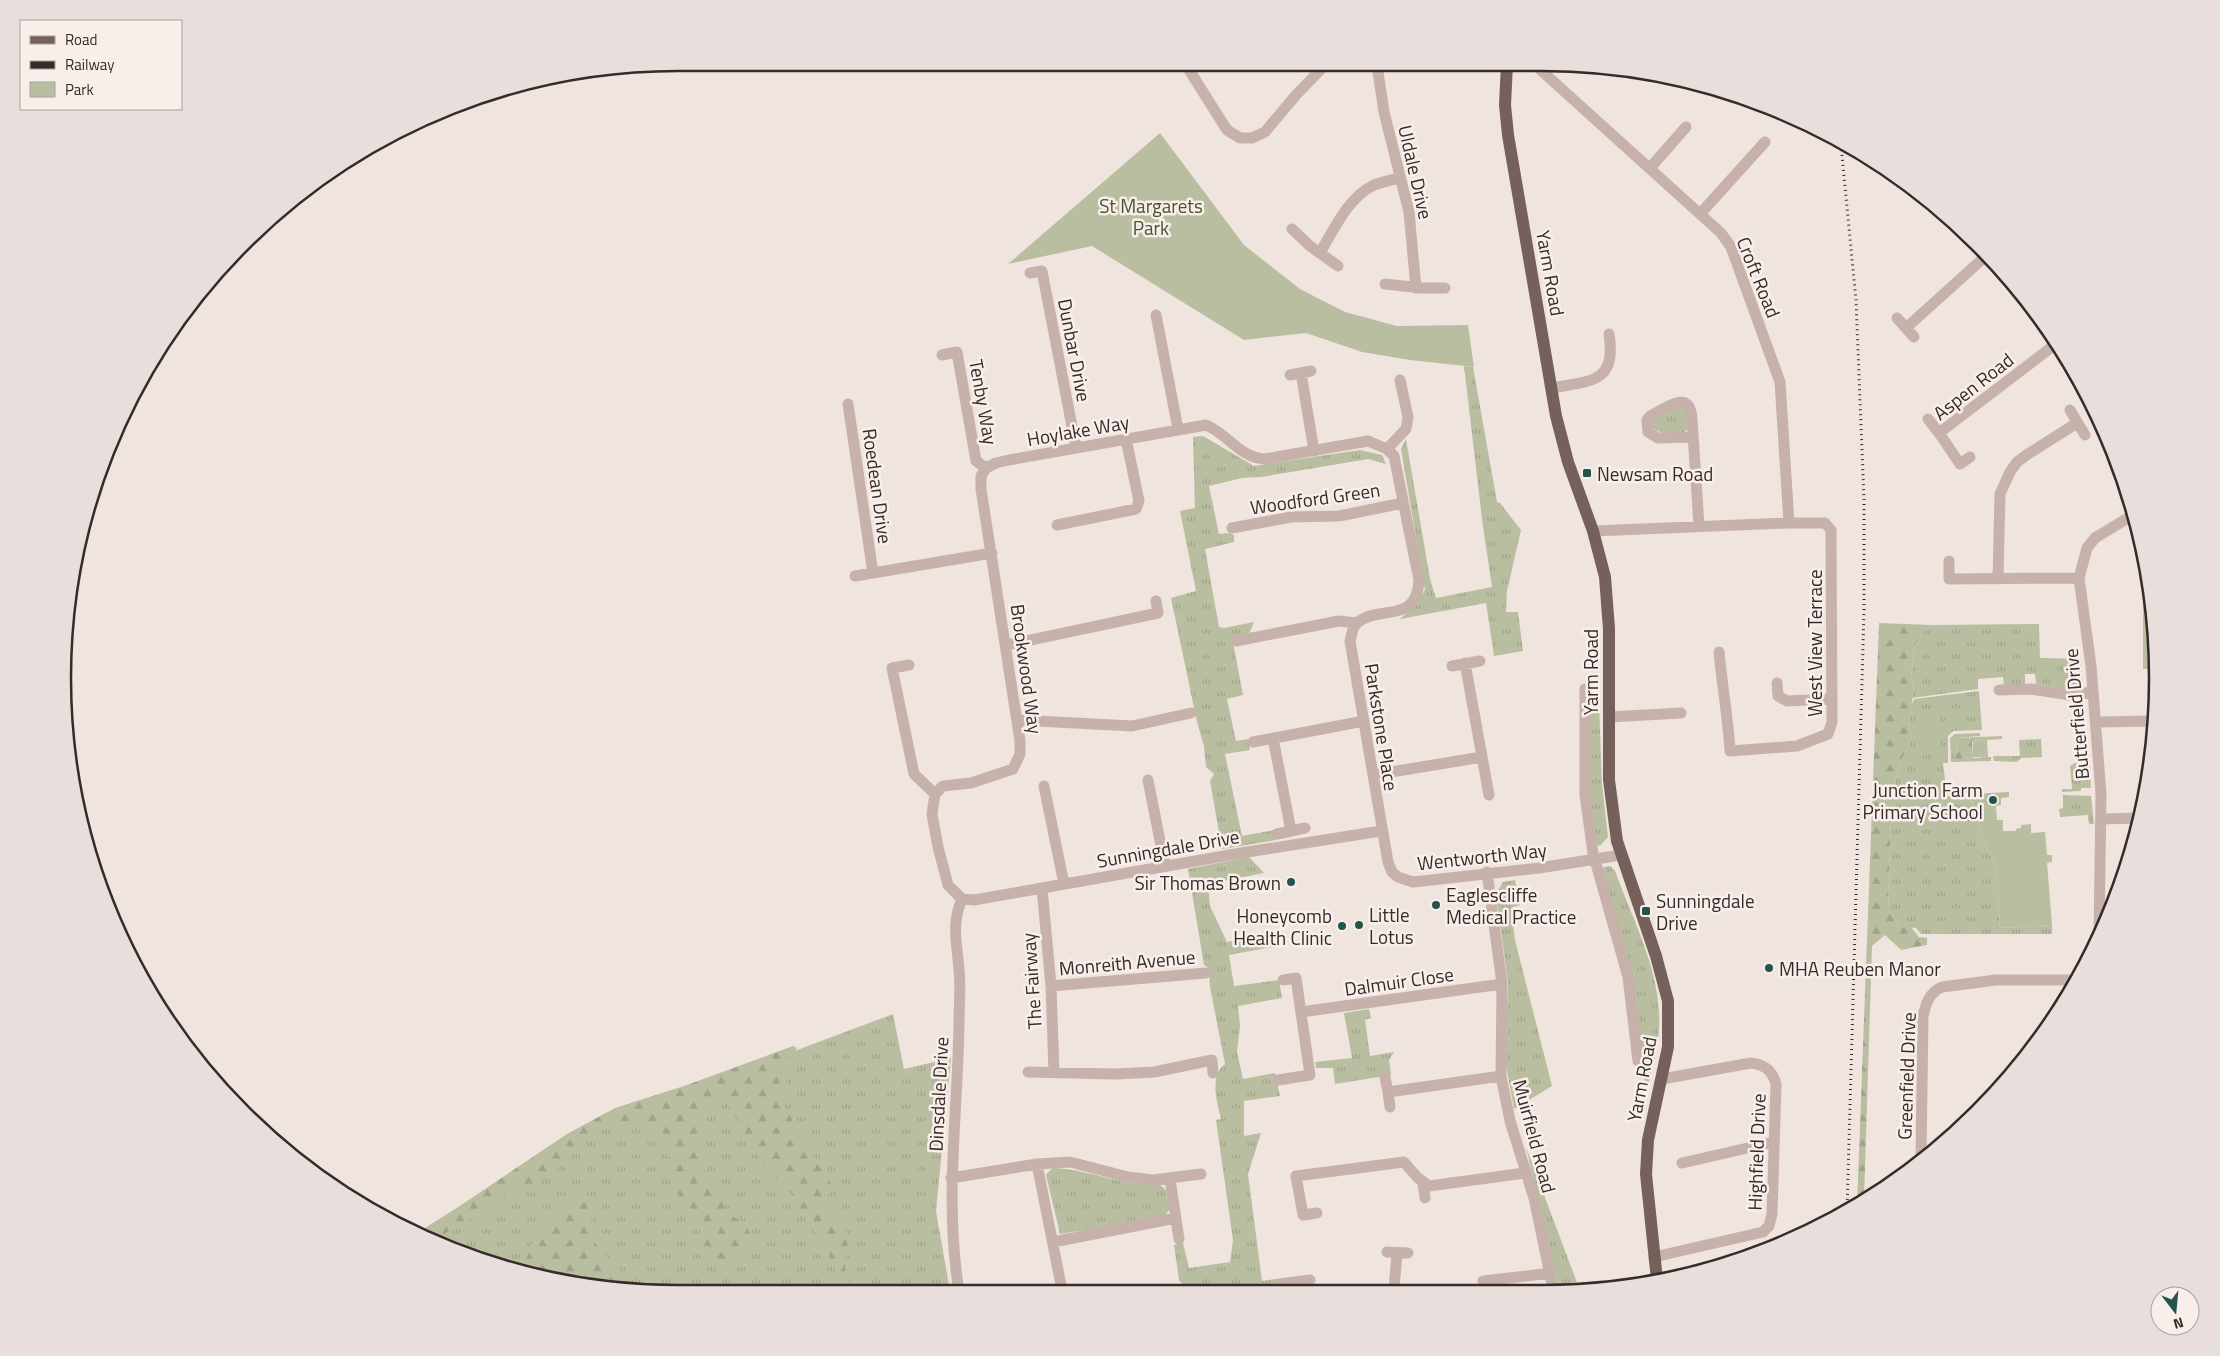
<svg xmlns="http://www.w3.org/2000/svg" width="2220" height="1356" font-family="'Titillium Web',sans-serif">
	<style>
		.grass { fill: url(#grass-tufts) }
		.forest { fill: url(#forest-firs) }
		.park { fill: #babea0 }
		.lines { fill: none; stroke-linecap: round; stroke-linejoin: round }
		.minor { stroke: #c7b2ab; stroke-width: 11 }
		.major { stroke: #76605c; stroke-width: 12 }
		.rail { stroke: #362b2a; stroke-width: 3; stroke-dasharray: 1 4; stroke-linecap: butt }
		.poi-dot { fill: #23544c; stroke: #f8efeb; stroke-width: 2 }
		.labels { text-anchor: middle; dominant-baseline: central; stroke-width: 5; stroke-linejoin: round; paint-order: stroke }
		.street-label { font-size: 19px; fill: #362b2a; stroke: #f8efeb }
		.park-label { font-size: 19px; fill: #4d5230; stroke: #f8efeb }
		.poi-label { font-size: 19px; fill: #362b2a; stroke: #f8efeb; text-anchor: start }
		.rim { fill: none; stroke: #362b2a; stroke-width: 2.5 }
	</style>
	<defs>
		<pattern id="grass-tufts" width="24" height="20" patternUnits="userSpaceOnUse" patternTransform="scale(1.25)"><rect width="24" height="20" fill="#babea0"/><path d="M3 7l-1-3M5 7V3M7 7l1-3M15 17l-1-3M17 17v-4M19 17l1-3" fill="none" stroke="#a0a38a"/></pattern>
		<pattern id="forest-firs" width="22" height="20" patternUnits="userSpaceOnUse" patternTransform="scale(1.25)"><rect width="22" height="20" fill="#babea0"/><path d="M5 1l3.5 6h-7zM16 11l3.5 6h-7z" fill="#a0a38a"/></pattern>
	</defs>
	<rect width="100%" height="100%" fill="#f0e4df"/>
	<path class="grass" d="M1464,366L1473,367L1497,502L1500,503L1521,530L1507,591L1506,612H1518L1523,651L1494,656L1486,603L1400,619L1416,605L1425,590L1401,449L1406,439L1430,579L1436,598L1492,587L1483,527Z
		M1677,407H1685L1689,426L1685,432L1666,434L1652,428L1653,420Z
		M1203,436L1254,466L1360,450L1382,455L1386,464L1368,459L1261,477L1242,478L1209,486L1219,534L1229,533L1234,535V542L1205,549L1219,627L1224,628L1254,622L1249,634L1232,637L1243,695L1227,699L1236,741L1248,739L1250,750L1225,754L1242,836L1274,830L1276,840L1222,849L1210,781L1214,774L1206,767L1204,746L1197,722L1171,598L1196,591L1180,511L1195,508L1193,437Z
		M2148,580L2157,668L2143,669V583Z
		M2039,624L2040,658L2081,659L2083,689L2076,691L2036,684L2035,674H2025V685L2004,687L2003,677L1978,679V689L1912,698L1914,684L1911,677L1915,644L1924,631L1932,625Z
		M1979,691L1982,730L1953,731L1948,736V763H1943L1947,796L1968,795L1977,813L1982,839L1996,866L2000,928L2052,925V934H1921L1916,928L1899,926L1888,910L1891,821C1896,804 1893,786 1898,770C1902,758 1908,748 1912,737L1909,729L1911,706L1914,699Z
		M1599,704L1602,784L1608,837L1600,846L1597,845L1589,793L1590,706Z
		M1980,733V736L1956,738L1957,759L1991,757V761L1951,762L1950,738L1955,734Z
		M2041,739L2042,757L2021,758L2017,762L1994,761L1993,756H2020L2019,740Z
		M2084,749H2089L2091,788H2081V791L2062,792V789H2072L2070,766L2082,759Z
		M2063,795L2091,796L2094,824H2089L2088,815L2060,817L2059,809L2063,808Z
		M1249,857L1264,873L1208,884L1210,906L1227,942L1270,934L1272,947L1229,955L1234,986L1279,980L1282,998L1238,1006L1240,1025L1237,1052L1243,1079L1275,1073L1280,1096L1244,1101V1136L1261,1133L1248,1174L1262,1281L1276,1279L1278,1289L1185,1290L1184,1285L1179,1280L1174,1245L1183,1243L1189,1268L1230,1262L1233,1240L1216,1120L1221,1119C1217,1102 1209,1076 1225,1064L1210,987L1209,968L1204,965L1188,869Z
		M1610,866L1615,871C1631,915 1657,965 1659,1012C1661,1040 1652,1068 1646,1095L1634,988L1601,872L1604,867Z
		M1515,880L1520,905L1511,908L1515,940L1552,1086L1514,1109L1505,1060L1508,984L1496,894L1503,882Z
		M1369,1009L1371,1018L1365,1020L1370,1056L1394,1052L1389,1060L1391,1075L1335,1084L1333,1068H1316L1315,1062L1352,1058L1344,1013Z
		M893,1014L904,1069L951,1058L936,1211L950,1291L637,1292L480,1261L420,1231L581,1131Z
		M1526,1147L1579,1288L1559,1289Z
		M1052,1168C1088,1169 1123,1186 1160,1185L1166,1190L1170,1209L1163,1218L1060,1234L1046,1175Z"/>
	<path class="forest" d="M1879,623L1932,625L1924,631L1915,644L1911,677L1914,684L1909,728L1912,737C1908,748 1902,758 1898,770C1893,786 1896,804 1891,821L1888,910L1899,926L1911,927L1919,937L1927,938V945L1901,950L1885,935L1872,946L1864,1200L1857,1205Z
		M2002,736V739L1972,741L1973,758L1957,759L1956,738Z
		M793,1046L797,1048C793,1057 782,1060 777,1070L786,1077L787,1088L783,1091L782,1098L784,1107L789,1112L796,1131L830,1181L833,1190L824,1198L825,1208L836,1211L845,1227L848,1241L845,1269L853,1291H843L839,1277L830,1258L798,1203L785,1185L765,1169L733,1112L719,1094L709,1100L704,1112L703,1168L712,1181L723,1191L726,1211L748,1228L752,1242L742,1256L730,1267L713,1265L705,1248L694,1212L671,1185L669,1152L642,1123C597,1118 560,1161 531,1189L521,1185C505,1193 490,1202 485,1219L480,1222L471,1219L456,1225L437,1240L421,1232L567,1134L615,1108L684,1086Z
		M583,1201L591,1202L593,1209L590,1230L594,1242L631,1284L645,1292L519,1269C529,1258 533,1242 535,1228L566,1207Z"/>
	<path class="park" d="M1160,133L1244,245L1300,289L1345,312L1397,326L1468,325L1474,367L1410,360L1362,352L1306,333L1244,340L1092,246L1008,264Z
		M1916,709H1940L1941,755H1917Z
		M1987,740L1988,757H1973V741Z
		M2009,792V797L2001,798V805L1996,806L1997,820H2003V831H2016V829L2021,828V825L2031,824V833L2045,832L2047,855H2052V862L2047,863L2052,925L2000,928L1996,866L1982,839L1977,813L1968,794Z"/>
	<g class="lines">
		<path class="minor" d="M1534,64L1721,233L1731,247L1780,382L1789,523
			M1186,65L1227,130L1240,138H1252L1265,132L1296,95L1325,65
			M1377,65L1384,112L1409,212L1416,288
			M1650,168L1686,127
			M1700,214L1765,142
			M1292,229L1310,246L1338,266
			M1976,242L1979,245
			M1320,253C1333,231 1348,197 1374,185C1382,182 1392,180 1400,178
			M1030,273L1042,271L1076,447
			M1385,284L1422,288H1445
			M1156,315L1178,429
			M1897,318L1914,337
			M1906,328L1987,255
			M942,355L957,352L976,461L986,468
			M1301,373L1314,451
			M1290,375L1311,371
			M1552,388C1591,381 1617,383 1609,334
			M848,404L873,573
			M2070,410L2085,435
			M1928,419L1939,433
			M1693,437L1658,438L1648,432L1647,420L1650,416C1666,408 1690,388 1692,419L1699,526
			M1387,449L1406,429L1408,417L1400,380
			M1970,457L1960,464L1939,433L2057,343
			M986,468L996,463L1009,460L1206,425C1228,434 1240,458 1265,459L1368,441L1387,449L1394,456L1419,580C1417,625 1379,604 1357,623C1352,627 1352,635 1350,641L1388,862L1392,872L1398,877L1413,882L1539,868L1621,855
			M1057,525L1136,509L1139,501L1126,439
			M1232,528L1291,517L1339,516L1403,503
			M1593,531L1789,523H1825L1831,530L1832,722L1828,734L1797,746L1730,751C1728,717 1722,685 1719,652
			M1949,561V579L2079,578
			M855,576L992,553
			M1998,579L2000,494L2010,472L2017,462L2028,454L2077,423
			M1236,641L1339,621L1357,623
			M1007,645L1158,613L1156,601
			M1465,663L1489,795
			M909,665L892,668L914,774L935,794
			M1452,666L1480,661
			M1777,683L1778,696L1787,701L1832,699
			M1585,689V795L1593,853L1628,977L1638,1061
			M1999,690L2031,689L2070,695L2093,692
			M1609,717L1681,713
			M1018,720L1132,726L1191,713
			M2096,722L2153,721
			M1273,738L1291,831
			M1253,742L1364,721
			M1373,775L1482,757
			M1148,780L1165,866
			M1044,786L1064,884
			M2101,819L2140,818
			M1277,834L1305,828
			M1487,872L1502,984L1501,1076L1510,1121L1534,1198L1553,1289
			M1042,888L1051,986L1054,1072
			M962,899L948,885L938,847L932,814L935,794L943,786L971,783L1013,769L1020,754V741L981,489V476L986,468
			M962,899L974,900L1241,853L1381,831
			M2099,936L2101,794L2091,666L2079,578L2087,548L2095,538L2133,515
			M1051,986L1206,973
			M1301,1012L1502,984
			M1028,1072L1116,1074L1154,1072L1212,1060L1213,1073
			M1385,1077L1388,1092
			M1278,1080L1310,1075L1296,978L1283,980
			M1390,1107L1388,1092L1501,1076
			M1921,1156L1923,1016C1926,1003 1929,993 1942,987L1996,980H2075
			M1682,1163L1774,1142
			M1037,1164L1062,1290
			M951,1178L1037,1164L1070,1162L1128,1177L1153,1180L1201,1174
			M1170,1179L1179,1239
			M1423,1183L1425,1198
			M1317,1213L1303,1215L1296,1176L1404,1162L1418,1178L1429,1186L1525,1173
			M1053,1242L1176,1218
			M1387,1252L1408,1253
			M1654,1257L1763,1232L1769,1226L1772,1214L1776,1084C1772,1070 1765,1065 1751,1063L1662,1079
			M1483,1281L1551,1273
			M1279,1284L1310,1280
			M1394,1289L1397,1253
			M1178,1290L1182,1289
			M959,1291C944,1200 958,1113 959,1023C959,1005 961,987 959,970C957,943 951,924 962,899"/>
		<path class="major" d="M1507,64L1505,105L1508,135L1556,416L1568,462L1593,531L1605,577L1609,629V780L1617,841L1656,956L1668,1001V1047L1648,1140L1646,1174L1657,1280"/>
		<path class="rail" d="M1841,145L1856,300L1864,500V610L1847,1212"/>
	</g>
	<g class="poi-dot">
		<rect x="1582" y="468" width="10" height="10" rx="2.5"/>
		<circle cx="1993" cy="800" r="5"/>
		<circle cx="1291" cy="882" r="5"/>
		<circle cx="1436" cy="905" r="5"/>
		<rect x="1641" y="906" width="10" height="10" rx="2.5"/>
		<circle cx="1359" cy="925" r="5"/>
		<circle cx="1342" cy="926" r="5"/>
		<circle cx="1769" cy="968" r="5"/>
	</g>
	<g class="labels">
		<g class="street-label">
			<text transform="translate(1416 172) rotate(77)">Uldale Drive</text>
			<text transform="translate(1551 273) rotate(80)">Yarm Road</text>
			<text transform="translate(1759 277) rotate(68)">Croft Road</text>
			<text transform="translate(1075 350) rotate(79)">Dunbar Drive</text>
			<text transform="translate(1973 386) rotate(-38)">Aspen Road</text>
			<text transform="translate(984 402) rotate(80)">Tenby Way</text>
			<text transform="translate(1078 430) rotate(-10)">Hoylake Way</text>
			<text transform="translate(878 486) rotate(82)">Roedean Drive</text>
			<text transform="translate(1315 498) rotate(-8)">Woodford Green</text>
			<text transform="translate(1814 643) rotate(-90)">West View Terrace</text>
			<text transform="translate(1027 669) rotate(82)">Brookwood Way</text>
			<text transform="translate(1590 672) rotate(-90)">Yarm Road</text>
			<text transform="translate(2076 714) rotate(-95)">Butterfield Drive</text>
			<text transform="translate(1382 727) rotate(81)">Parkstone Place</text>
			<text transform="translate(1168 848) rotate(-10)">Sunningdale Drive</text>
			<text transform="translate(1482 856) rotate(-6)">Wentworth Way</text>
			<text transform="translate(1127 962) rotate(-5)">Monreith Avenue</text>
			<text transform="translate(1031 981) rotate(-94)">The Fairway</text>
			<text transform="translate(1399 981) rotate(-8)">Dalmuir Close</text>
			<text transform="translate(1906 1076) rotate(-88)">Greenfield Drive</text>
			<text transform="translate(1641 1079) rotate(-79)">Yarm Road</text>
			<text transform="translate(938 1094) rotate(-87)">Dinsdale Drive</text>
			<text transform="translate(1535 1136) rotate(75)">Muirfield Road</text>
			<text transform="translate(1756 1152) rotate(-88)">Highfield Drive</text>
		</g>
		<g class="park-label">
			<text x="1151" y="205">St Margarets<tspan x="1151" dy="22">Park</tspan></text>
		</g>
		<g class="poi-label">
			<text x="1597" y="473">Newsam Road</text>
			<text x="1983" y="789" text-anchor="end">Junction Farm<tspan x="1983" dy="22">Primary School</tspan></text>
			<text x="1281" y="882" text-anchor="end">Sir Thomas Brown</text>
			<text x="1446" y="894">Eaglescliffe<tspan x="1446" dy="22">Medical Practice</tspan></text>
			<text x="1656" y="900">Sunningdale<tspan x="1656" dy="22">Drive</tspan></text>
			<text x="1369" y="914">Little<tspan x="1369" dy="22">Lotus</tspan></text>
			<text x="1332" y="915" text-anchor="end">Honeycomb<tspan x="1332" dy="22">Health Clinic</tspan></text>
			<text x="1779" y="968">MHA Reuben Manor</text>
		</g>
	</g>
	<path d="M0 0H2220V1356H0ZM678 71H1542A607 607 0 0 1 2149 678V678A607 607 0 0 1 1542 1285H678A607 607 0 0 1 71 678V678A607 607 0 0 1 678 71Z" fill="#e8dfdc" fill-rule="evenodd"/>
	<path class="rim" d="M678 71H1542A607 607 0 0 1 2149 678V678A607 607 0 0 1 1542 1285H678A607 607 0 0 1 71 678V678A607 607 0 0 1 678 71Z"/>
	<rect x="20" y="20" width="162" height="90" fill="#f8efeb" stroke="#aaa19e"/>
	<rect x="30" y="36" width="25" height="8" fill="#76605c" stroke="#aaa19e"/>
	<text x="65" y="45" font-size="15" fill="#362b2a">Road</text>
	<rect x="30" y="61" width="25" height="8" fill="#362b2a" stroke="#aaa19e"/>
	<text x="65" y="70" font-size="15" fill="#362b2a">Railway</text>
	<rect x="30" y="82" width="25" height="15" fill="#babea0" stroke="#aaa19e"/>
	<text x="65" y="95" font-size="15" fill="#362b2a">Park</text>
	<g transform="translate(2175 1311) rotate(164)"><circle r="24" fill="#f8efeb" stroke="#aaa19e"/>
	<path d="M0-4L9 19L0 12L-9 19Z" fill="#23544c"/>
	<text y="-8" font-size="14" font-weight="bold" text-anchor="middle" fill="#362b2a">N</text>
	</g>
</svg>
